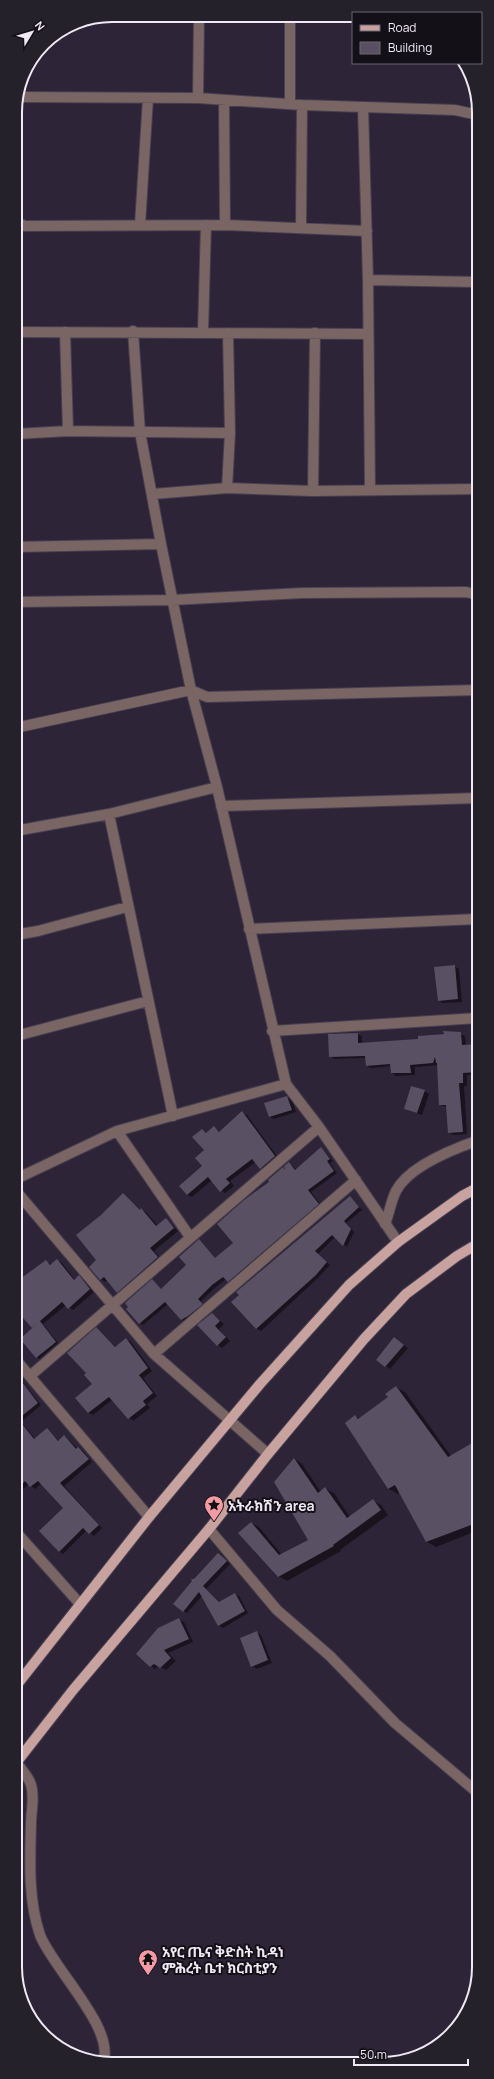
<svg xmlns="http://www.w3.org/2000/svg" width="494" height="2079" font-family="Manrope,'Noto Sans Ethiopic',sans-serif">
	<style>
		.shadow { fill: #0007 }
		.building { fill: #595064 }
		.lines { fill: none; stroke-linecap: round; stroke-linejoin: round }
		.street-casing { stroke: #484051; stroke-width: 12 }
		.primary-casing { stroke: #484051; stroke-width: 12 }
		.street { stroke: #796664; stroke-width: 10 }
		.primary { stroke: #c8a29e; stroke-width: 10 }
		.labels { text-anchor: middle; dominant-baseline: central; stroke-width: 4; stroke-linejoin: round; paint-order: stroke }
		.poi-label { font-size: 14px; font-weight: bold; fill: #eee9f4; stroke: #141018; text-anchor: start }
		.rim { fill: none; stroke: #eee9f4; stroke-width: 2 }
	</style>
	<rect width="100%" height="100%" fill="#2d2537"/>
	<path class="shadow" d="M454,966L459,969L462,1002L443,1003L439,1001Z
		M455,1032L465,1036L466,1045L478,1046V1074L467,1075V1086H464L467,1134L454,1135L449,1133L447,1107L440,1105L438,1065L415,1067V1075L396,1076L392,1073V1066L371,1068L367,1066L366,1058L334,1059L330,1056L357,1034L362,1036V1043L419,1040V1037Z
		M424,1091L429,1094L422,1115L405,1109Z
		M287,1098L292,1100L296,1112L274,1119L270,1117Z
		M242,1112L247,1115L279,1159L265,1171L256,1162L230,1181L234,1186L225,1193L212,1180L192,1197L187,1195L204,1166L205,1150L202,1130L207,1133L214,1127L220,1132Z
		M321,1148L333,1161L330,1163L337,1173L311,1192L322,1206L232,1283L226,1279L216,1287L201,1301L205,1306L185,1322L168,1304L143,1325L140,1323L152,1281L162,1290L187,1265L199,1240L216,1259L234,1243L270,1182L283,1168L286,1170L289,1163L297,1170Z
		M123,1194L141,1210L146,1212L158,1226L166,1219L178,1231L154,1251L162,1260L122,1295L117,1292L108,1280L105,1282L101,1279L98,1260L101,1216Z
		M350,1197L362,1210L346,1223L354,1232L347,1247L335,1237L318,1254L330,1265L319,1277L261,1331L257,1329L233,1302Z
		M46,1261L52,1265L58,1261L62,1263L75,1280L79,1277L83,1279L94,1292L73,1310L66,1305L43,1324L58,1343L39,1359L21,1339L34,1328L18,1311L16,1312V1283Z
		M212,1314L224,1324L219,1329L230,1341L222,1348L218,1345Z
		M97,1329L116,1347L126,1339L131,1342L152,1371L143,1378L157,1396L147,1404L150,1408L133,1421L112,1400L93,1415L89,1413L77,1398L93,1384L87,1373Z
		M394,1338L408,1348L390,1369L377,1360Z
		M16,1374L41,1405L21,1422L36,1440L47,1430L59,1441L65,1436L78,1449L83,1451L92,1462L64,1486L102,1528L94,1536L87,1530L63,1554L59,1551L65,1508L42,1483L35,1489L29,1484L16,1495Z
		M396,1387L405,1392L451,1456L479,1440V1530L436,1547L427,1542L400,1492L398,1494L389,1489L346,1423L355,1416L360,1419L389,1397Z
		M295,1459L302,1464L321,1492L326,1489L334,1493L350,1517L373,1501L381,1505L388,1515L340,1550L341,1551L287,1581L278,1576L251,1523L259,1527L282,1555L310,1540Z
		M218,1554L230,1564L206,1589L220,1602L235,1594L239,1596L248,1613L223,1628L218,1625L202,1596L187,1613L183,1611L195,1580Z
		M179,1620L184,1622L193,1642L168,1653L176,1661L166,1670L159,1666L155,1669L151,1666Z
		M257,1632L261,1635L272,1663L257,1669L252,1666Z"/>
	<path class="building" d="M455,965L458,999L438,1001L434,967Z
		M443,1031L461,1032L462,1045L477,1044L478,1072L463,1073V1083H459L463,1132L448,1133L446,1105H439L437,1063H436L435,1057L433,1063L410,1065L411,1073H391L390,1064L366,1066L365,1056L329,1057L328,1034L358,1033V1043L418,1039V1036L444,1034Z
		M411,1086L425,1090L417,1113L404,1109Z
		M287,1096L292,1110L269,1117L264,1103Z
		M242,1111L275,1156L260,1169L252,1159L226,1179L230,1183L220,1192L208,1177L187,1195L179,1186L202,1166L195,1158L204,1150L192,1137L202,1129L206,1133L214,1126L219,1132Z
		M321,1147L330,1159L327,1161L334,1171L308,1190L319,1204L228,1282L223,1277L212,1285L198,1299L203,1304L188,1316L181,1320L165,1302L139,1324L126,1309L128,1307L125,1303L152,1279L161,1289L186,1265L179,1257L199,1239L215,1258L233,1243L217,1224L244,1200L269,1182L268,1180L283,1167L285,1170L284,1166L289,1162L295,1170Z
		M123,1193L140,1210L141,1208L156,1226L166,1218L174,1228L150,1248L158,1257L117,1293L104,1277L100,1280L89,1267L96,1260L76,1235L101,1215Z
		M350,1196L359,1207L344,1221L351,1229L343,1246L332,1235L315,1251L327,1262L316,1275L256,1329L231,1302L239,1295L236,1292Z
		M57,1259L74,1280L79,1275L90,1289L68,1309L62,1302L32,1328L16,1310V1282L46,1260L50,1265Z
		M212,1313L220,1321L215,1326L226,1337L217,1346L197,1325Z
		M40,1321L56,1342L36,1358L20,1339Z
		M96,1327L115,1347L126,1338L148,1368L139,1375L153,1393L143,1401L146,1405L128,1419L109,1397L88,1413L75,1398L92,1384L84,1375L86,1373L67,1353Z
		M394,1337L404,1345L385,1367L376,1360Z
		M16,1374L38,1403L18,1419L34,1439L47,1428L58,1441L64,1435L76,1449L78,1447L89,1459L60,1483L99,1525L89,1534L83,1528L59,1552L39,1531L63,1508L38,1481L30,1487L25,1481L16,1490Z
		M396,1386L448,1457L479,1439V1522L426,1542L395,1485L388,1489L345,1423L355,1415L358,1419L388,1397L385,1394Z
		M294,1458L318,1493L325,1487L347,1518L373,1499L381,1510L333,1545L334,1546L278,1577L238,1533L251,1522L279,1555L308,1540L274,1482Z
		M218,1553L227,1561L203,1586L219,1602L235,1593L245,1611L218,1626L199,1592L183,1612L173,1604L192,1581L191,1579H194Z
		M179,1618L189,1639L164,1650L171,1658L160,1668L154,1664L150,1667L136,1654L158,1628Z
		M257,1631L268,1660L251,1667L240,1638Z"/>
	<g class="lines">
		<g class="street-casing">
			<path id="street" d="M290,16V103
				M20,97L198,98L302,105L455,110L478,115
				M477,97L476,115L478,147
				M198,98L199,16
				M224,100L225,225
				M363,107L368,280L370,490
				M15,222L25,226L225,225L367,231
				M140,225L148,98
				M301,227L302,105
				M368,280L478,282
				M133,331L140,432L161,544L191,690L217,787L286,1084L319,1127L398,1242
				M15,332L367,334
				M65,332L68,431
				M203,332L206,225
				M15,434L68,431L230,433
				M227,488L230,433L228,333
				M313,491L315,333
				M153,494L227,488L313,491L478,489
				M15,547L161,544
				M15,602L172,600L302,593L466,592L478,595
				M15,728L191,690L207,697L478,690
				M221,806L478,798
				M109,814L173,1116
				M15,831L109,814L217,787
				M249,929L478,919
				M15,935L38,931L127,907
				M272,1031L478,1018
				M16,1036L148,1001
				M117,1131L190,1237
				M16,1179L117,1131L286,1084
				M16,1191L154,1354L268,1454
				M385,1224C389,1214 391,1201 396,1191C409,1166 453,1149 479,1140
				M154,1354L356,1180
				M16,1360L149,1517
				M30,1376L319,1127
				M209,1529L277,1610L330,1656L395,1723L479,1794
				M16,1532L80,1604
				M16,1762C21,1769 29,1777 31,1785C35,1797 31,1811 31,1824C30,1861 28,1900 40,1935C52,1967 116,2029 103,2062"/>
		</g>
		<g class="primary-casing">
			<path id="primary" d="M16,1686L149,1517L260,1384L349,1285L398,1242L462,1196L479,1187
				M16,1763L73,1690L209,1529L268,1454L364,1339L406,1294L457,1256L479,1243"/>
		</g>
		<use href="#street" class="street"/>
		<use href="#primary" class="primary"/>
	</g>
	<defs>
		<g id="sight-pin" transform="scale(1)"><path d="M0 17L-7.5 6A9.5 9.5 0 1 1 7.5 6Z" fill="#f49aa4" stroke="#141018"/><path d="M0-6L1.8-2.2L6-1.7L2.9 1.2L3.7 5.4L0 3.3L-3.7 5.4L-2.9 1.2L-6-1.7L-1.8-2.2Z" fill="#111"/></g>
		<g id="temple-pin" transform="scale(1)"><path d="M0 17L-7.5 6A9.5 9.5 0 1 1 7.5 6Z" fill="#f49aa4" stroke="#141018"/><path d="M0-6L5-2H3V0L6.5 2.5H4V6H1.5V3h-3V6H-4V2.5H-6.5L-3 0V-2H-5Z" fill="#111"/></g>
	</defs>
	<g fill-rule="evenodd">
		<use href="#sight-pin" x="214" y="1505"/>
		<use href="#temple-pin" x="148" y="1959"/>
	</g>
	<g class="labels">
		<g class="poi-label">
			<text x="228" y="1505">አትራክሽን area</text>
			<text x="162" y="1951">አየር ጤና ቅድስት ኪዳነ<tspan x="162" dy="16">ምሕረት ቤተ ክርስቲያን</tspan></text>
		</g>
	</g>
	<path d="M0 0H494V2079H0ZM112 22H382A90 90 0 0 1 472 112V1967A90 90 0 0 1 382 2057H112A90 90 0 0 1 22 1967V112A90 90 0 0 1 112 22Z" fill="#25212a" fill-rule="evenodd"/>
	<path class="rim" d="M112 22H382A90 90 0 0 1 472 112V1967A90 90 0 0 1 382 2057H112A90 90 0 0 1 22 1967V112A90 90 0 0 1 112 22Z"/>
	<rect x="352" y="12" width="130" height="52" fill="#141018" stroke="#6b6770"/>
	<rect x="360" y="25" width="20" height="6" fill="#c8a29e" stroke="#6b6770"/>
	<text x="388" y="32" font-size="12" fill="#eee9f4">Road</text>
	<rect x="360" y="42" width="20" height="12" fill="#595064" stroke="#6b6770"/>
	<text x="388" y="52" font-size="12" fill="#eee9f4">Building</text>
	<g transform="translate(32 32) rotate(52)" stroke="#141018" stroke-width="3" paint-order="stroke">
	<path d="M0-3L7 15L0 10L-7 15Z" fill="#eee9f4"/>
	<text y="-6" font-size="11" font-weight="bold" text-anchor="middle" fill="#eee9f4">N</text>
	</g>
	<path d="M354 2059v6h114v-6" fill="none" stroke="#eee9f4" stroke-width="2"/>
	<text x="360" y="2059" font-size="12" fill="#eee9f4" stroke="#141018" stroke-width="3" paint-order="stroke">50 m</text>
</svg>
